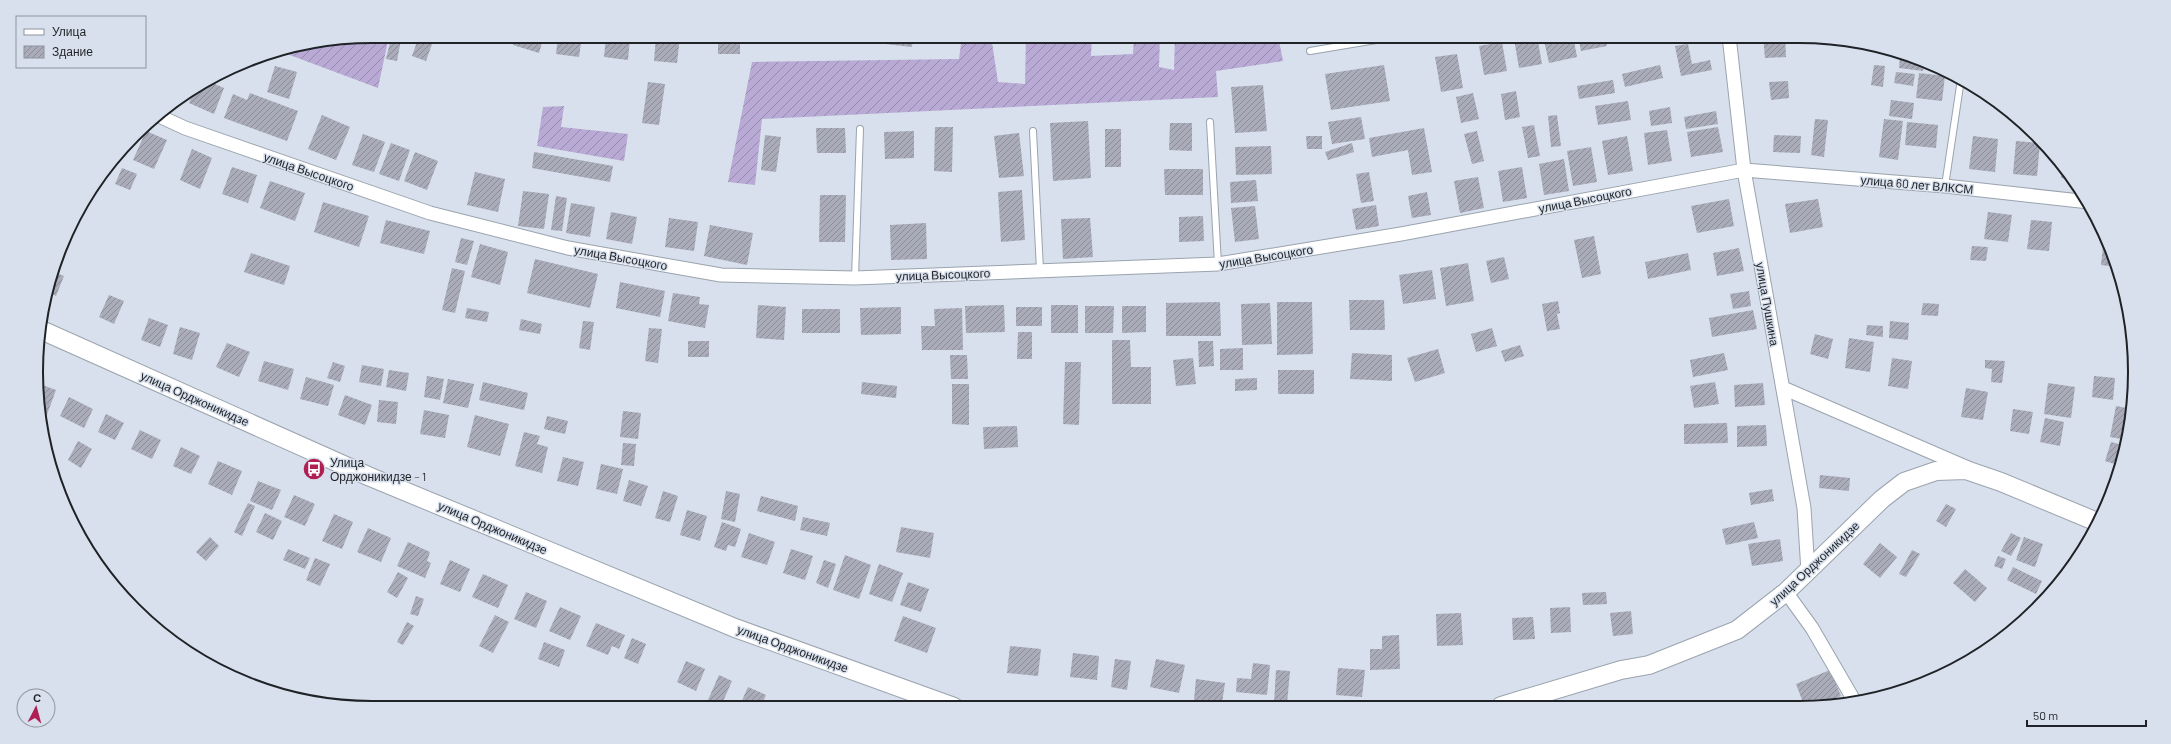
<svg xmlns="http://www.w3.org/2000/svg" width="2171" height="744" font-family="Barlow,sans-serif">
	<style>
		.garden { fill: url(#garden-furrows) }
		.building { fill: url(#building-hatch) }
		.lines { fill: none; stroke-linecap: round; stroke-linejoin: round }
		.lane-casing { stroke: #9aa3ae; stroke-width: 8 }
		.street-casing { stroke: #9aa3ae; stroke-width: 15 }
		.secondary-casing { stroke: #9aa3ae; stroke-width: 20 }
		.lane { stroke: #fff; stroke-width: 6 }
		.street { stroke: #fff; stroke-width: 13 }
		.secondary { stroke: #fff; stroke-width: 18 }
		.labels { text-anchor: middle; dominant-baseline: central; stroke-width: 3; stroke-linejoin: round; paint-order: stroke }
		.street-label { font-size: 12px; fill: #1f2226; stroke: #d7e0ec }
		.poi-label { font-size: 12px; fill: #1f2226; stroke: #d7e0ec; text-anchor: start }
		.rim { fill: none; stroke: #1f2226; stroke-width: 2 }
	</style>
	<defs>
		<pattern id="garden-furrows" width="10" height="10" patternUnits="userSpaceOnUse"><rect width="10" height="10" fill="#b8aad5"/><path d="M-1 1l2-2M0 10L10 0M9 11l2-2" fill="none" stroke="#958aad"/></pattern>
		<pattern id="building-hatch" width="6" height="6" patternUnits="userSpaceOnUse"><rect width="6" height="6" fill="#aaacba"/><path d="M-1 1l2-2M0 6l6-6M5 7l2-2" fill="none" stroke="#8a8c97"/></pattern>
	</defs>
	<rect width="100%" height="100%" fill="#d7e0ec"/>
	<path class="garden" d="M372,36H389L378,88L279,51L307,42Z
		M962,36H991L998,82L1025,84L1026,36H1092L1091,56L1133,54L1134,36H1160L1159,67L1174,70L1175,36H1200L1201,44L1229,42V36H1278L1283,61L1216,71L1218,97L762,119L755,185L728,182L752,62L959,59Z
		M564,106L561,127L628,134L624,161L537,146L543,107Z"/>
	<path class="building" d="M419,36H435L426,61L412,56Z
		M516,36H544L539,53L513,45Z
		M558,36H582L579,57L556,54Z
		M606,36L630,38L628,60L604,57Z
		M656,36H680L677,63L654,61Z
		M718,36H740V54H718Z
		M886,36H913L912,47L885,44Z
		M1528,36H1537L1542,64L1519,68L1514,39Z
		M1543,36H1573L1577,57L1549,63Z
		M1578,36H1605L1607,46L1581,51Z
		M1626,36H1652V37L1627,42Z
		M1763,36H1785L1786,57L1765,58Z
		M391,38L401,40L397,61L386,59Z
		M1502,42L1507,71L1484,75L1479,46Z
		M1688,44L1692,64L1710,60L1712,70L1681,76L1675,46Z
		M1457,54L1463,88L1441,92L1435,57Z
		M1900,56L1924,62L1923,71L1899,68Z
		M1384,65L1390,101L1331,110L1325,74Z
		M1660,65L1663,78L1625,87L1622,74Z
		M1874,65L1885,66L1883,87L1871,85Z
		M275,66L297,72L289,99L267,92Z
		M1896,72L1915,74L1913,86L1894,83Z
		M1919,73L1945,76L1942,101L1916,98Z
		M1613,80L1615,93L1579,99L1577,86Z
		M1788,81L1789,98L1771,100L1769,82Z
		M210,82L224,88L214,114L189,103L193,93Z
		M648,82L665,84L659,125L642,123Z
		M1263,85L1267,131L1235,133L1231,87Z
		M1516,91L1520,117L1505,120L1501,94Z
		M250,93L298,111L287,141L224,118L233,94L247,100Z
		M1473,93L1479,119L1461,123L1456,97Z
		M1891,100L1914,103L1912,119L1889,116Z
		M1628,101L1631,120L1598,125L1595,106Z
		M1670,107L1672,123L1651,126L1649,111Z
		M1716,111L1718,124L1686,129L1684,117Z
		M322,115L350,127L336,160L308,149Z
		M1557,115L1561,146L1551,147L1548,116Z
		M1361,117L1365,139L1332,144L1328,122Z
		M1815,119L1828,120L1824,157L1811,155Z
		M1884,119L1903,121L1898,160L1879,157Z
		M1088,121L1091,178L1053,181L1050,123Z
		M1907,122L1938,125L1936,148L1905,145Z
		M1170,123H1192V151L1169,150Z
		M1534,125L1540,156L1528,158L1522,127Z
		M935,127H953L952,172L934,171Z
		M1718,127L1723,152L1691,157L1687,132Z
		M816,128H845L846,153H817Z
		M1424,128L1432,172L1412,175L1408,150L1372,157L1369,138Z
		M1105,129H1121V167H1105Z
		M1667,130L1672,161L1648,165L1644,133Z
		M146,131L167,140L154,169L133,160Z
		M914,131V158L885,159L884,132Z
		M1477,131L1484,161L1472,164L1464,134Z
		M1019,133L1024,176L999,178L994,136Z
		M363,134L385,142L374,172L352,165Z
		M765,135L781,137L776,172L761,170Z
		M1774,135L1801,136L1800,153L1773,152Z
		M1306,136H1322V149H1307Z
		M1627,136L1633,171L1608,175L1602,141Z
		M1973,136L1998,139L1995,172L1969,169Z
		M2016,141L2040,143L2037,176L2013,174Z
		M391,143L410,150L399,181L379,174Z
		M1352,143L1354,152L1328,160L1325,152Z
		M1271,146L1272,174L1236,175L1235,147Z
		M1591,147L1597,182L1573,186L1567,151Z
		M192,149L212,158L200,189L180,180Z
		M415,152L438,161L427,190L404,181Z
		M534,152L613,166L610,182L532,168Z
		M1564,159L1569,191L1544,195L1539,164Z
		M2063,166L2072,179L2073,180L2061,178Z
		M232,167L257,175L248,203L222,194Z
		M1522,167L1527,198L1503,202L1498,171Z
		M122,168L137,174L130,190L115,184Z
		M1164,169H1203V195H1165Z
		M475,172L505,179L498,212L467,205Z
		M1369,172L1374,201L1361,203L1356,174Z
		M1478,177L1484,208L1460,213L1454,181Z
		M1256,180L1258,201L1231,203L1230,182Z
		M270,181L305,193L295,221L260,208Z
		M1022,190L1025,240L1001,242L998,192Z
		M523,191L549,194L544,229L518,226Z
		M1427,192L1431,215L1412,218L1408,196Z
		M820,195H846L845,242H819Z
		M556,196L567,198L562,231L551,230Z
		M1729,199L1734,226L1697,233L1691,206Z
		M1818,199L1823,227L1790,233L1785,204Z
		M323,202L369,216L359,247L314,232Z
		M571,203L595,207L590,237L566,233Z
		M1376,205L1379,226L1356,230L1352,209Z
		M1255,206L1259,239L1235,242L1231,208Z
		M611,212L637,217L632,244L606,239Z
		M1988,212L2012,215L2008,242L1984,239Z
		M1203,216L1204,241L1179,242V217Z
		M669,218L698,222L694,251L665,247Z
		M1090,218L1093,257L1063,259L1061,219Z
		M386,220L430,231L424,254L380,243Z
		M2031,220L2052,222L2049,251L2027,249Z
		M926,223L927,259L891,260L890,225Z
		M710,225L753,233L747,265L704,256Z
		M1594,236L1601,274L1582,278L1574,240Z
		M461,238L474,241L467,265L455,262Z
		M2104,238H2105L2118,267L2101,265Z
		M480,244L508,252L500,285L471,277Z
		M1972,246L1988,247L1986,261L1970,260Z
		M1739,248L1744,271L1717,276L1713,253Z
		M251,253L290,266L284,285L244,272Z
		M1688,253L1691,270L1648,279L1645,262Z
		M1504,257L1509,279L1491,283L1486,261Z
		M535,259L598,274L590,308L527,293Z
		M1468,263L1474,301L1446,306L1440,268Z
		M452,268L465,271L455,313L442,310Z
		M1432,270L1436,299L1403,304L1399,275Z
		M56,273L64,276L56,296L50,293Z
		M620,282L665,291L660,317L616,308Z
		M1749,291L1751,306L1733,309L1730,294Z
		M673,293L700,297L699,304L709,305L705,328L668,321Z
		M109,295L124,301L114,324L99,317Z
		M1349,300H1384L1385,330H1350Z
		M1558,301L1560,313L1557,314L1560,329L1547,331L1542,304Z
		M1220,302L1221,336H1166V303Z
		M1277,302H1312L1313,354L1277,355Z
		M1270,303L1272,344L1242,345L1241,304Z
		M1923,303L1939,304L1938,316L1921,315Z
		M758,305L786,307L784,340L756,338Z
		M1004,305L1005,332L966,333L965,306Z
		M1051,305H1078V333H1051Z
		M1085,306H1114L1113,333H1085Z
		M1122,306H1146V332L1122,333Z
		M901,307V334L861,335L860,308Z
		M1016,307H1042V326H1016Z
		M467,308L489,312L487,322L465,318Z
		M962,308L963,350H922L921,326H935L934,309Z
		M802,309H840V333H802Z
		M1753,310L1757,329L1712,337L1709,318Z
		M149,318L168,325L160,347L141,340Z
		M521,319L542,324L540,334L519,330Z
		M583,321L594,322L590,350L579,348Z
		M1890,321L1909,323L1908,340L1889,338Z
		M1867,325L1883,326V337L1866,335Z
		M180,327L200,333L192,360L173,354Z
		M649,328L662,329L658,363L645,361Z
		M1492,328L1497,346L1476,352L1471,334Z
		M1018,332H1032V359H1017Z
		M1815,334L1833,339L1828,359L1810,354Z
		M1849,338L1874,342L1870,372L1845,368Z
		M1112,340H1130L1131,367H1151V404H1112Z
		M688,341H709V357H688Z
		M1198,341H1213L1214,366L1199,367Z
		M227,343L250,352L239,377L216,367Z
		M1520,345L1524,356L1505,362L1501,351Z
		M1243,348V370H1220V349Z
		M1438,349L1445,373L1415,382L1407,358Z
		M1352,353L1392,355V381L1350,379Z
		M1724,353L1728,370L1693,377L1690,360Z
		M950,355H967L968,379H951Z
		M1193,358L1196,384L1176,386L1173,360Z
		M1892,358L1912,361L1908,389L1888,386Z
		M1985,360L2005,361L2002,383L1991,382L1992,369L1985,368Z
		M264,361L294,369L288,390L258,381Z
		M333,362L345,366L340,382L327,378Z
		M1065,362H1081L1079,425L1063,424Z
		M362,365L384,369L381,386L359,382Z
		M389,370L409,373L406,391L386,387Z
		M1278,370H1314V394H1278Z
		M427,376L444,379L440,400L424,397Z
		M2094,376L2115,378L2113,400L2092,397Z
		M306,377L334,385L328,406L300,399Z
		M1257,378V390L1235,391V379Z
		M448,379L474,384L468,408L443,403Z
		M483,382L528,393L524,410L479,400Z
		M862,382L897,386L896,398L861,394Z
		M1715,382L1719,404L1694,408L1690,386Z
		M37,383L56,390L45,420L41,418Z
		M1763,383L1765,405L1735,407L1734,385Z
		M2048,383L2075,387L2071,418L2044,414Z
		M952,384H969V425L952,424Z
		M1966,388L1988,392L1983,420L1961,417Z
		M345,395L372,405L365,425L338,415Z
		M69,397L93,409L84,428L60,416Z
		M379,400L398,402L396,424L377,422Z
		M2116,406L2132,409L2127,440L2110,437Z
		M2013,409L2033,412L2029,434L2010,431Z
		M424,410L449,415L445,438L420,434Z
		M623,411L641,413L638,439L620,437Z
		M106,414L124,423L115,440L98,432Z
		M475,415L509,424L500,456L467,447Z
		M547,416L568,421L565,434L544,429Z
		M2045,418L2064,422L2060,446L2040,442Z
		M1727,423L1728,443L1684,444V424Z
		M1766,425L1767,446L1737,447V426Z
		M1017,426L1018,447L984,449L983,427Z
		M140,430L161,440L152,459L131,449Z
		M524,432L540,436L537,444L548,447L542,473L515,466Z
		M78,441L92,449L81,468L68,460Z
		M2111,442L2126,446L2121,466L2105,461Z
		M623,443L636,444L634,466L621,465Z
		M181,447L200,456L191,474L173,466Z
		M563,457L584,462L578,486L557,481Z
		M218,461L242,471L232,495L208,484Z
		M601,464L623,469L617,494L596,489Z
		M1820,475L1850,478L1849,491L1819,488Z
		M629,480L648,486L641,506L623,501Z
		M258,481L281,490L272,510L250,501Z
		M1772,489L1774,501L1751,505L1749,493Z
		M663,491L678,496L670,522L655,518Z
		M726,491L740,494L735,522L721,519Z
		M294,495L315,504L305,526L284,517Z
		M761,496L798,506L795,521L757,511Z
		M248,503L255,506L242,536L234,532Z
		M1946,504L1956,509L1946,527L1936,521Z
		M687,510L707,516L700,541L680,535Z
		M265,513L282,521L273,540L256,532Z
		M334,514L353,522L342,549L322,541Z
		M803,517L830,523L827,536L800,530Z
		M722,522L741,529L735,547L728,545L726,551L714,547Z
		M1754,522L1758,538L1726,545L1722,529Z
		M901,527L934,533L930,558L896,552Z
		M368,528L391,538L381,562L357,552Z
		M749,533L775,542L767,565L741,557Z
		M2011,533L2021,538L2011,556L2001,551Z
		M210,537L219,546L206,561L196,552Z
		M2024,537L2043,544L2035,567L2016,560Z
		M1780,539L1783,561L1752,566L1748,544Z
		M408,542L430,552L427,561L431,563L425,578L397,566Z
		M1880,543L1897,557L1880,578L1863,564Z
		M288,549L310,558L305,569L283,560Z
		M791,549L813,556L805,580L783,573Z
		M1912,550L1920,554L1906,577L1899,574Z
		M845,555L871,565L859,599L833,590Z
		M1998,556L2006,559L2002,569L1994,566Z
		M315,558L330,564L320,586L306,580Z
		M450,560L470,569L460,592L440,584Z
		M824,560L836,564L828,588L816,583Z
		M879,564L903,573L892,602L869,594Z
		M2013,567L2042,581L2036,594L2007,580Z
		M1965,569L1987,588L1975,602L1953,583Z
		M398,572L408,578L397,598L387,592Z
		M483,574L508,585L498,608L472,597Z
		M908,582L929,589L921,612L900,605Z
		M526,592L547,601L536,628L514,619Z
		M1606,592L1607,604L1583,605L1582,593Z
		M416,596L424,599L418,616L410,614Z
		M560,607L581,616L570,640L549,631Z
		M1570,607L1571,632L1551,633L1550,608Z
		M1631,611L1633,634L1613,636L1610,613Z
		M1461,613L1463,645L1437,646L1436,614Z
		M495,615L509,622L493,653L479,646Z
		M903,616L936,628L927,653L894,641Z
		M1533,617L1535,639L1513,640L1512,618Z
		M407,622L414,626L403,645L397,642Z
		M596,623L625,635L619,649L612,646L608,655L586,646Z
		M1399,635L1400,669L1370,670V649H1382V636Z
		M632,638L646,644L638,664L624,658Z
		M544,642L565,650L559,667L538,659Z
		M1010,646L1041,649L1038,676L1007,673Z
		M1073,653L1099,656L1097,680L1070,677Z
		M1115,659L1131,661L1127,690L1111,687Z
		M1156,659L1185,665L1179,693L1150,687Z
		M686,661L705,669L696,691L677,682Z
		M1253,663L1270,665L1267,695L1236,692L1237,678L1251,679Z
		M1338,668L1365,670L1362,697L1336,695Z
		M1276,670L1290,671L1287,704L1274,703Z
		M1830,670L1841,696L1817,705H1804L1796,684Z
		M719,675L732,681L721,706L708,700Z
		M1196,679L1225,683L1222,703L1194,700Z
		M748,687L766,695L761,707H739Z"/>
	<g class="lines">
		<g class="lane-casing">
			<path id="lane" d="M1310,51L1400,36
				M1210,122L1218,264
				M1033,131L1040,270
				M1945,186L1961,79
				M855,278L860,129"/>
		</g>
		<g class="street-casing">
			<path id="street" d="M1729,36L1744,170L1804,508L1808,572
				M157,115L185,128L430,213L568,248L721,275L855,278L1218,264L1401,234L1744,170L1945,186L2089,202
				M1783,388L1968,468
				M1786,592L1812,628L1855,702"/>
		</g>
		<g class="secondary-casing">
			<path id="secondary" d="M39,329L368,476L735,628L954,707
				M1501,706L1621,670L1649,665L1737,630L1786,592L1882,499L1904,482L1936,471L1966,470L2001,482L2097,522"/>
		</g>
		<use href="#lane" class="lane"/>
		<use href="#street" class="street"/>
		<use href="#secondary" class="secondary"/>
	</g>
	<defs>
		<g id="bus-disc" transform="scale(1.15)"><circle r="9.5" fill="#af1f53" stroke="#d7e0ec"/><path d="M-5-6H5V4H4V6H2V4H-2V6H-4V4H-5ZM-3.5-4V0h7V-4ZM-3.5 1.2v1.5H-2V1.2ZM2 1.2v1.5H3.5V1.2Z" fill="#fff"/></g>
	</defs>
	<g fill-rule="evenodd">
		<use href="#bus-disc" x="314" y="469"/>
	</g>
	<g class="labels">
		<g class="street-label">
			<text transform="translate(309 171) rotate(19)">улица Высоцкого</text>
			<text transform="translate(1917 184) rotate(5)">улица 60 лет ВЛКСМ</text>
			<text transform="translate(1585 199) rotate(-11)">улица Высоцкого</text>
			<text transform="translate(1266 256) rotate(-9)">улица Высоцкого</text>
			<text transform="translate(621 257) rotate(10)">улица Высоцкого</text>
			<text transform="translate(943 274) rotate(-2)">улица Высоцкого</text>
			<text transform="translate(1768 304) rotate(80)">улица Пушкина</text>
			<text transform="translate(195 398) rotate(24)">улица Орджоникидзе</text>
			<text transform="translate(493 527) rotate(23)">улица Орджоникидзе</text>
			<text transform="translate(1814 563) rotate(-43)">улица Орджоникидзе</text>
			<text transform="translate(793 648) rotate(20)">улица Орджоникидзе</text>
		</g>
		<g class="poi-label">
			<text x="330" y="462">Улица<tspan x="330" dy="14">Орджоникидзе – 1</tspan></text>
		</g>
	</g>
	<path d="M0 0H2171V744H0ZM372 43H1799A329 329 0 0 1 2128 372V372A329 329 0 0 1 1799 701H372A329 329 0 0 1 43 372V372A329 329 0 0 1 372 43Z" fill="#d7e0ec" fill-rule="evenodd"/>
	<path class="rim" d="M372 43H1799A329 329 0 0 1 2128 372V372A329 329 0 0 1 1799 701H372A329 329 0 0 1 43 372V372A329 329 0 0 1 372 43Z"/>
	<rect x="16" y="16" width="130" height="52" fill="#d7e0ec" stroke="#8d949d"/>
	<rect x="24" y="29" width="20" height="6" fill="#ffffff" stroke="#8d949d"/>
	<text x="52" y="36" font-size="12" fill="#1f2226">Улица</text>
	<rect x="24" y="46" width="20" height="12" fill="url(#building-hatch)" stroke="#8d949d"/>
	<text x="52" y="56" font-size="12" fill="#1f2226">Здание</text>
	<g transform="translate(36 708) rotate(6)"><circle r="19" fill="#d7e0ec" stroke="#8d949d"/>
	<path d="M0-3L7 15L0 10L-7 15Z" fill="#af1f53"/>
	<text y="-6" font-size="11" font-weight="bold" text-anchor="middle" fill="#1f2226">С</text>
	</g>
	<path d="M2027 720v6h119v-6" fill="none" stroke="#1f2226" stroke-width="2"/>
	<text x="2033" y="720" font-size="12" fill="#1f2226" stroke="#d7e0ec" stroke-width="3" paint-order="stroke">50 m</text>
</svg>
